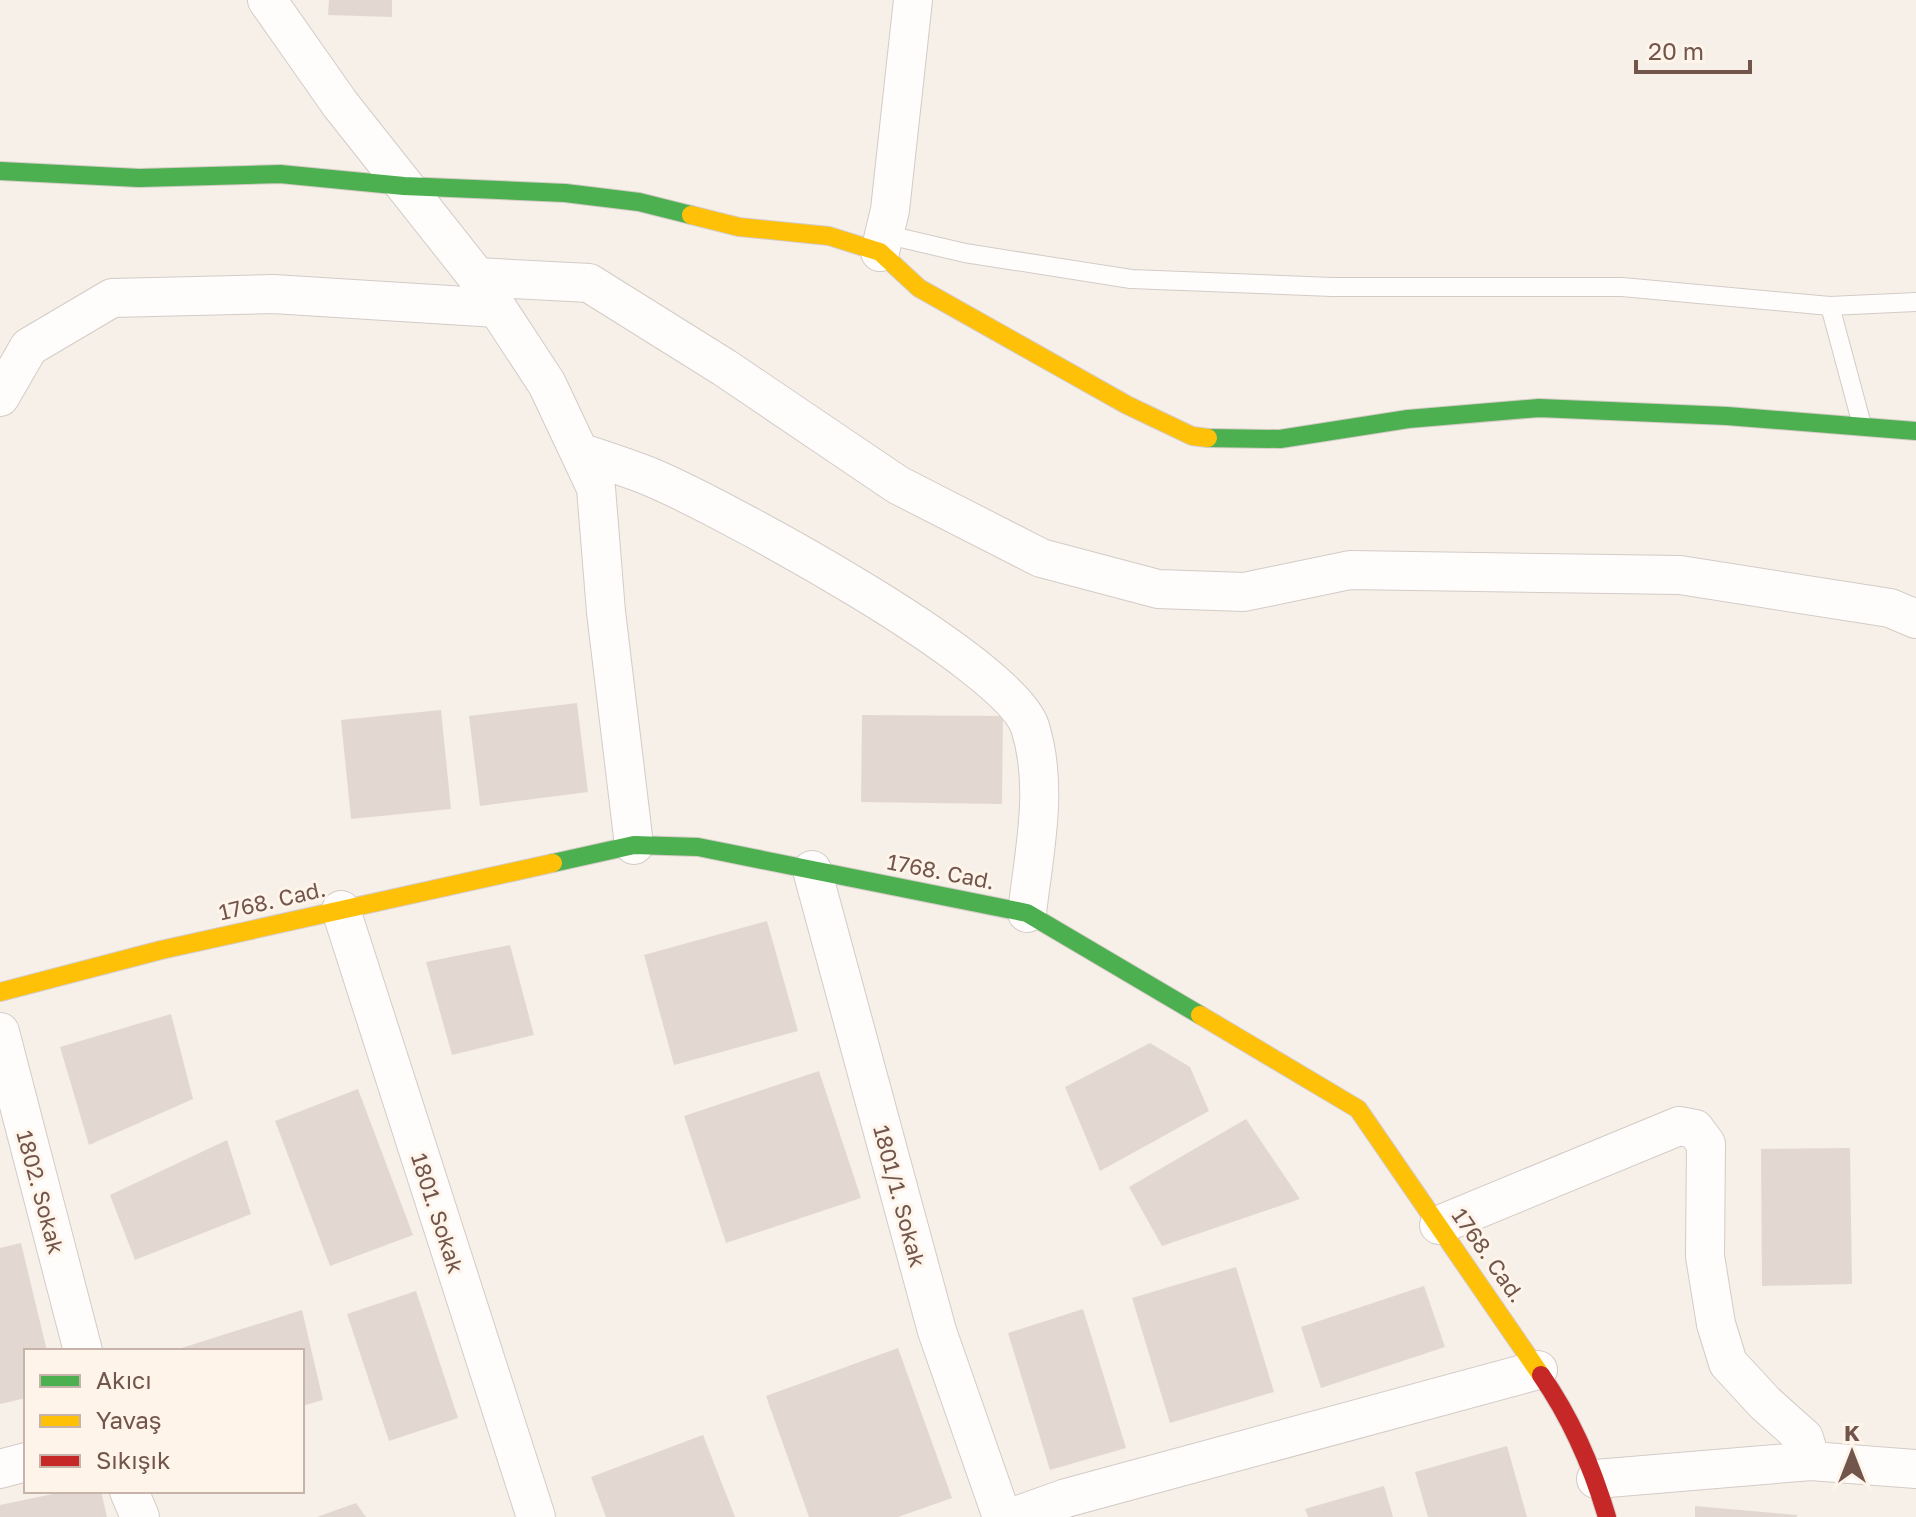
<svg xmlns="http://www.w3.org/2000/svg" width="1916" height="1517" font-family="'Golos Text',sans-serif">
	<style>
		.building { fill: #e2d8d1 }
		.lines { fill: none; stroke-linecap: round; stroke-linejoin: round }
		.lane-casing { stroke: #d4cbc6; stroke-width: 20 }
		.street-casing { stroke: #d4cbc6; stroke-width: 40 }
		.fast-casing { stroke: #d5cbc6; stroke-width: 20 }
		.slow-casing { stroke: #d5cbc6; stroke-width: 20 }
		.jam-casing { stroke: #d5cbc6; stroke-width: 20 }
		.lane { stroke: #fefdfc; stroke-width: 18 }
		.street { stroke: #fefdfc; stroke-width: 38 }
		.fast { stroke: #4caf50; stroke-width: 18 }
		.slow { stroke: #ffc107; stroke-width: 18 }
		.jam { stroke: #c62828; stroke-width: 18 }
		.labels { text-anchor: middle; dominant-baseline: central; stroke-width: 6; stroke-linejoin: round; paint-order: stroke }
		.street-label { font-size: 22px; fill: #72554b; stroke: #fef4ea }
	</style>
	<rect width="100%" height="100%" fill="#f6f0e9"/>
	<path class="building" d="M329,0H392V17L328,15Z
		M577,703L588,792L480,806L469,716Z
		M441,710L451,809L351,819L341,720Z
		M862,715L1003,716L1002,804L861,802Z
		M767,921L798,1031L674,1065L644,955Z
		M510,945L534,1035L452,1055L426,962Z
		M171,1014L193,1099L89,1145L60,1047Z
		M1150,1043L1190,1067L1209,1111L1100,1171L1065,1087Z
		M819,1071L861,1198L726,1243L684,1116Z
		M358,1089L413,1235L330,1266L275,1121Z
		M1246,1119L1300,1199L1162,1246L1129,1187Z
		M227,1140L251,1214L135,1260L110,1195Z
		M1850,1148L1852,1284L1762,1286L1761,1149Z
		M21,1243L47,1351H26V1398L0,1404V1248Z
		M1236,1267L1274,1392L1170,1423L1132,1298Z
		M1424,1286L1445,1347L1321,1388L1301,1327Z
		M416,1291L458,1418L389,1441L347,1314Z
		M1083,1309L1126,1448L1050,1470L1008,1333Z
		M302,1310L323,1400L302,1406V1351H172Z
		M898,1348L952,1498L898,1517H809L766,1396Z
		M703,1435L735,1517H606L591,1477Z
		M1507,1446L1527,1517H1428L1415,1472Z
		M1384,1486L1393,1517H1308L1305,1509Z
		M67,1491H101L107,1517H0V1505Z
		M356,1503L366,1517H317Z
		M1695,1506L1797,1515V1517H1695Z"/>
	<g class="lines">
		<g class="lane-casing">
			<path id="lane" d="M884,234L965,253L1131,279L1332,287H1622L1830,306L1916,302
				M1830,306L1862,425"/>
		</g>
		<g class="street-casing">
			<path id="street" d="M267,0L340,104L477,277L547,384L596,488L606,612L634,845
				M880,252L890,210L913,0
				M477,277L589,283L725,368L898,485L1041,558L1158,589L1244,592L1350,570L1680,575L1890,608L1916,619
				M0,397L29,347L112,298L273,294L497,308
				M579,452C603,460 629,468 653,478C723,508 1009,662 1030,727C1049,787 1034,852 1027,913
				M812,870L937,1331L1002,1517
				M341,910L536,1517
				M0,1032L83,1351
				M1439,1225L1679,1126L1695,1129L1706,1144L1705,1256L1716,1324L1728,1363L1765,1403L1804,1438L1811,1461
				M0,1469L26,1462
				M1596,1479L1811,1461L1916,1469
				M129,1491L140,1517
				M1013,1517L1066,1498L1538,1370"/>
		</g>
		<g class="fast-casing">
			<path id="fast" d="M0,171L139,178L280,174L404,186L565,193L639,202L691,215
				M1208,438L1280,439L1408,419L1539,408L1727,416L1916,431
				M553,863L634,845L698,847L1027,913L1200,1015"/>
		</g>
		<g class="slow-casing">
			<path id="slow" d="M691,215L739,227L829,236L880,252L919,288L1127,405L1192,436L1208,438
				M0,992L161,950L553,863
				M1200,1015L1358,1109L1541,1375"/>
		</g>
		<g class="jam-casing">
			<path id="jam" d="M1541,1375C1571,1418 1592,1466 1607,1517"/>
		</g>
		<use href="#lane" class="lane"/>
		<use href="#street" class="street"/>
		<use href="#fast" class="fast"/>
		<use href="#slow" class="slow"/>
		<use href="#jam" class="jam"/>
	</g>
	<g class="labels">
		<g class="street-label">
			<text transform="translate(941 871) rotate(11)">1768. Cad.</text>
			<text transform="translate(272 900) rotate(-13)">1768. Cad.</text>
			<text transform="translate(41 1192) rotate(75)">1802. Sokak</text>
			<text transform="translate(900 1196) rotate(75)">1801/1. Sokak</text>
			<text transform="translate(438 1213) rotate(72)">1801. Sokak</text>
			<text transform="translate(1489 1255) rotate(55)">1768. Cad.</text>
		</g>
	</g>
	<rect x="24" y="1349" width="280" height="144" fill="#fef4ea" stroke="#c6b4aa" stroke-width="2"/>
	<rect x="40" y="1375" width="40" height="12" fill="#4caf50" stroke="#c6b4aa" stroke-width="2"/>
	<text x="96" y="1389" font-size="24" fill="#72554b">Akıcı</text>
	<rect x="40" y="1415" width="40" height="12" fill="#ffc107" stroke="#c6b4aa" stroke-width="2"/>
	<text x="96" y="1429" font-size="24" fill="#72554b">Yavaş</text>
	<rect x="40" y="1455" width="40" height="12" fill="#c62828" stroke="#c6b4aa" stroke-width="2"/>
	<text x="96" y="1469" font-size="24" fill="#72554b">Sıkışık</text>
	<g transform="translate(1852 1453)" stroke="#fef4ea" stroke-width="6" paint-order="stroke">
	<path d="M0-6L14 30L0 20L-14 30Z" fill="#72554b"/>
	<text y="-12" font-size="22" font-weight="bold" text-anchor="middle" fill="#72554b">K</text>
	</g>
	<path d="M1636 60v12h114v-12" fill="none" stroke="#72554b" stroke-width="4"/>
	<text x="1648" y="60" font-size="24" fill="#72554b" stroke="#fef4ea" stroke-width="6" paint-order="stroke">20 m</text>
</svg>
